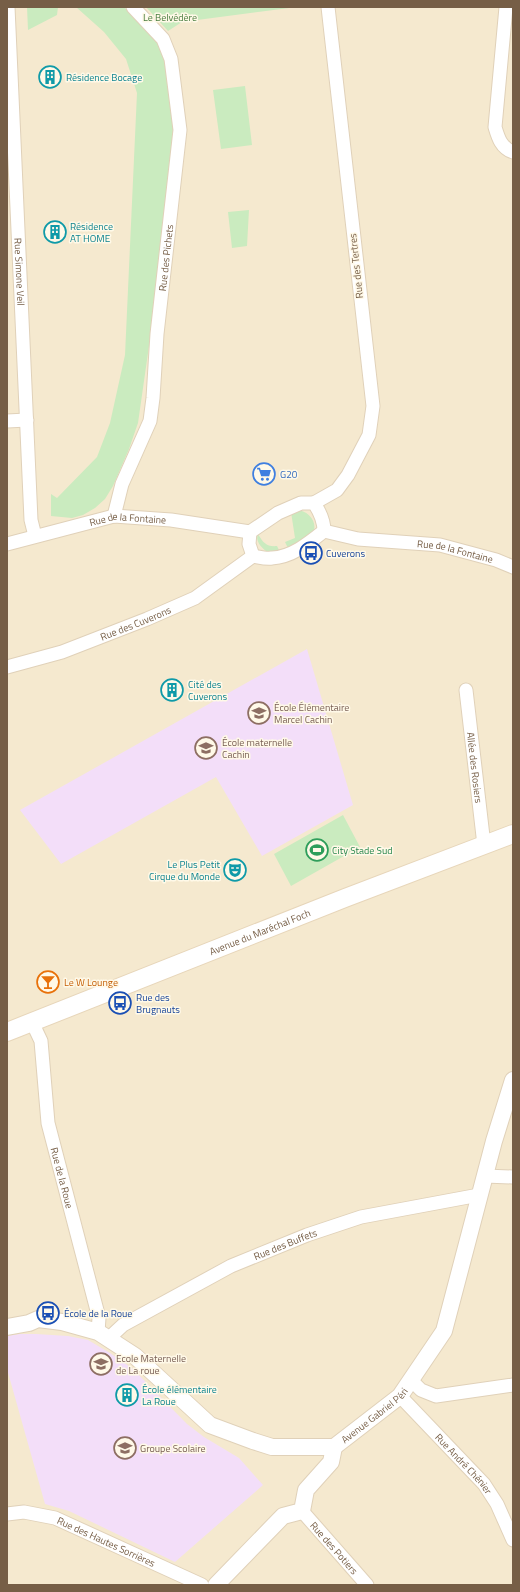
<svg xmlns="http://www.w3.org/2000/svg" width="520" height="1592" font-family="'Titillium Web',sans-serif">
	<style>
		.residential { fill: #f5e9cf }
		.education { fill: #f3def9 }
		.green { fill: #caebbf }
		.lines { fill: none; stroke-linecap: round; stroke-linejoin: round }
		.minor-casing { stroke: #e0d1b9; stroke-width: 15 }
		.tertiary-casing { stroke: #e0d1b9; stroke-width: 18 }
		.secondary-casing { stroke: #e7d6ba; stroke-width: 20 }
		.minor { stroke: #fff; stroke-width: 13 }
		.tertiary { stroke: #fff; stroke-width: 16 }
		.secondary { stroke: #fff; stroke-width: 18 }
		.labels { text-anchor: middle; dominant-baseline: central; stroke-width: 3; stroke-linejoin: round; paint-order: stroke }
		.park-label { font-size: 10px; fill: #477c3e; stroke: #fff9e8 }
		.culture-label { font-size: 10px; fill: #0d838f; stroke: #fff9e8; text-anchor: start }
		.street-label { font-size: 10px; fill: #765e46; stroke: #fff9e8 }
		.shop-label { font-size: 10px; fill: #366cbe; stroke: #fff9e8; text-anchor: start }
		.transit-label { font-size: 10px; fill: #164399; stroke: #fff9e8; text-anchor: start }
		.education-label { font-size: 10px; fill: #785e54; stroke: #fff9e8; text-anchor: start }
		.leisure-label { font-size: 10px; fill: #27864d; stroke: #fff9e8; text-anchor: start }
		.food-label { font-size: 10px; fill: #c56008; stroke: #fff9e8; text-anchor: start }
	</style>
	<rect width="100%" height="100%" fill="#fdf6e1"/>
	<path class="residential" d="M7,7H513V1585H7Z"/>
	<path class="education" d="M307,649L353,805L262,856L216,777L61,864L20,810Z
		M20,1334H36L68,1336L88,1340L110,1353L133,1369L187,1424L204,1437L239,1458L263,1485L175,1562L69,1511L45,1504L7,1369V1336Z"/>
	<path class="green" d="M27,7H58L57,15L28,30Z
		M76,7H124L157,39L162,49L168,71L175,132L152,325L138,423L129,449L113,486L105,499L95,508L83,515L72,518L51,516V494L57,498L97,457L110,423L125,355L137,93L126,59L104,32Z
		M146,7H297L182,22L168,31Z
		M245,86L252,145L221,149L213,90Z
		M249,210L247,246L232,248L228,212Z
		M296,510C311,510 322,528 308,538C303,542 294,545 288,548L285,542L295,538L291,512Z
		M258,534C263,543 267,547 277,546L280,552L266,551C261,547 255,541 258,534Z
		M343,815L360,847L291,886L274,854Z"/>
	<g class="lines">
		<g class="minor-casing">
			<g id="minor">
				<path id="s1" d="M8,7L31,520L35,536"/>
				<path d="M506,7L495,127C498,137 501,148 513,152"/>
				<path d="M7,421L27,420"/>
				<path d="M314,503L337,490L348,475L369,435L373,406L328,7"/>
				<path id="s2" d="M114,516L122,484L150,421L153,398L157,334L180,130L171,59L163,39L133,7"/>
				<path id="s3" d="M324,531L358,539L440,545L496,560L513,567"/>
				<path d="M250,532L278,513L301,503H314C320,512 324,521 324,531C309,543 292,557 272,558C266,559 259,557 253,556"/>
				<path d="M250,532L249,544L253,556"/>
				<path id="s4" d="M7,544L114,516L171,520L250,532"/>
				<path id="s5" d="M7,667L62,652L147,619L195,598L253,556"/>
				<path id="s6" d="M466,690L484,845"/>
				<path id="s7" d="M32,1022L41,1041L48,1123L99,1318L98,1332"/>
				<path d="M485,1176L513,1177"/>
				<path id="s8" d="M108,1339L123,1325L231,1266L307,1235L361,1217L479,1195"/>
				<path d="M411,1380L421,1390L436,1396L513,1385"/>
				<path id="s9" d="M400,1396L484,1484L497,1504L513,1540"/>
				<path id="s10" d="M302,1511L367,1585"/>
				<path id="s11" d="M7,1514L24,1512L55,1518L202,1585"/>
			</g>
		</g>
		<g class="tertiary-casing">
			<g id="tertiary">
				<path id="s12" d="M7,1327L29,1323L38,1319L62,1322L98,1332L135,1356L210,1425L253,1441L272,1447H334L400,1396L444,1331L494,1141L513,1080"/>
				<path d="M216,1585L283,1516L302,1511L306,1490L331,1462L334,1447"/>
			</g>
		</g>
		<g class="secondary-casing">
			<g id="secondary">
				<path id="s13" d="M7,1032L345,898L513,834"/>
			</g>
		</g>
		<use href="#minor" class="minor"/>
		<use href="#tertiary" class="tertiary"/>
		<use href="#secondary" class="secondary"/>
	</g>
	<defs>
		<g id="building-ring" transform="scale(1.15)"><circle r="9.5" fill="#fff9e8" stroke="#0f9aa8" stroke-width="1.5"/><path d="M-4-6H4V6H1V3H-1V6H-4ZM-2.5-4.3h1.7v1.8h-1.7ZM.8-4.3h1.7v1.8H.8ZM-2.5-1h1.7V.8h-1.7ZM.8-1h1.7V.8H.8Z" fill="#0f9aa8"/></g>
		<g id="supermarket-ring" transform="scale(1.15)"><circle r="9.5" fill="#fff9e8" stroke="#3f7fe0" stroke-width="1.5"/><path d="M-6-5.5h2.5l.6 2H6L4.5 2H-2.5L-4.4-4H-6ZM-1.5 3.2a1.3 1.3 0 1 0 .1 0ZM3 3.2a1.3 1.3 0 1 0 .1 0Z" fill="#3f7fe0"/></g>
		<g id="bus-ring" transform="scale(1.15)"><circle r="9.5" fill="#fff9e8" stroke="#1a4fb4" stroke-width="1.5"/><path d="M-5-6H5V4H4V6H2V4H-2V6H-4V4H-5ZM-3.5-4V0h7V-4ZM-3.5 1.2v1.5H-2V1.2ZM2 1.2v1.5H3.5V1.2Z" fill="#1a4fb4"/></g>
		<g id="school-ring" transform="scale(1.15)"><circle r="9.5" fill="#fff9e8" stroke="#8d6e63" stroke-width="1.5"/><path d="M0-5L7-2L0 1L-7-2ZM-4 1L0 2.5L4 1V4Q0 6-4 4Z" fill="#8d6e63"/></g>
		<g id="stadium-ring" transform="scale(1.15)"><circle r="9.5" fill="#fff9e8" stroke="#2e9e5b" stroke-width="1.5"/><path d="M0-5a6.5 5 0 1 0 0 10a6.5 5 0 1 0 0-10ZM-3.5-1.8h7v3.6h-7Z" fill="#2e9e5b"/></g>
		<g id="theatre-ring" transform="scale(1.15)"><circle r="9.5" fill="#fff9e8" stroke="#0f9aa8" stroke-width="1.5"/><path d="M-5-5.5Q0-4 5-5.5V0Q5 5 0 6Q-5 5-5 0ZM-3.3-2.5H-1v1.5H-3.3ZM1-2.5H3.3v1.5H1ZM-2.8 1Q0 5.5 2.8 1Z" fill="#0f9aa8"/></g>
		<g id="bar-ring" transform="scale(1.15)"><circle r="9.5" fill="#fff9e8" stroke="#e8710a" stroke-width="1.5"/><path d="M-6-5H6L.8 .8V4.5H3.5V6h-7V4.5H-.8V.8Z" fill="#e8710a"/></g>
	</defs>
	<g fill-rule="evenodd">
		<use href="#building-ring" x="50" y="77"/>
		<use href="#building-ring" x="55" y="232"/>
		<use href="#supermarket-ring" x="264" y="474"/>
		<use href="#bus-ring" x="311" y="553"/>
		<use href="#building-ring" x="172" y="690"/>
		<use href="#school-ring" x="259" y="713"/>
		<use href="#school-ring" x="206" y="748"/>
		<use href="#stadium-ring" x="317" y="850"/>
		<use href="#theatre-ring" x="235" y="870"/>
		<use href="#bar-ring" x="48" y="982"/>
		<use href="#bus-ring" x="120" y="1003"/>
		<use href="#bus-ring" x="48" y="1313"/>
		<use href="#school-ring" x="101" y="1364"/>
		<use href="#building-ring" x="127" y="1395"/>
		<use href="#school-ring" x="125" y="1448"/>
	</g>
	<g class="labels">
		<g class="park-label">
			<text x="170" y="17">Le Belvédère</text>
		</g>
		<g class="culture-label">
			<text x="66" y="77">Résidence Bocage</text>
			<text x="70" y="226">Résidence<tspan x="70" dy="12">AT HOME</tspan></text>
			<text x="188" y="684">Cité des<tspan x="188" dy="12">Cuverons</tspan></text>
			<text x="220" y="864" text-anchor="end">Le Plus Petit<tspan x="220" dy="12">Cirque du Monde</tspan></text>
			<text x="142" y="1389">École élémentaire<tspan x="142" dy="12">La Roue</tspan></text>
		</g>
		<g class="street-label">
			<text stroke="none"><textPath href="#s2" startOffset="266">Rue des Pichets</textPath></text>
			<text transform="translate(356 266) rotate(-96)">Rue des Tertres</text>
			<text stroke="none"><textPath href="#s1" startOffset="265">Rue Simone Veil</textPath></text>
			<text stroke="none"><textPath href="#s4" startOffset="124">Rue de la Fontaine</textPath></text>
			<text stroke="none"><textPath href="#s3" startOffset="133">Rue de la Fontaine</textPath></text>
			<text stroke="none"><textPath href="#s5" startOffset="136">Rue des Cuverons</textPath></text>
			<text stroke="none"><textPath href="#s6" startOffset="78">Allée des Rosiers</textPath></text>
			<text stroke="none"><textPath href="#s13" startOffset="272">Avenue du Maréchal Foch</textPath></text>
			<text stroke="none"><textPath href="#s7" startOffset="160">Rue de la Roue</textPath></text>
			<text stroke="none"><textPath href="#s8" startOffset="202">Rue des Buffets</textPath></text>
			<text stroke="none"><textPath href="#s12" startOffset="419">Avenue Gabriel Péri</textPath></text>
			<text stroke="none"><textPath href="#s9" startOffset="93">Rue André Chénier</textPath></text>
			<text stroke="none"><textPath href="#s11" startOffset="105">Rue des Hautes Sorrières</textPath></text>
			<text stroke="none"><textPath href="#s10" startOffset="49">Rue des Potiers</textPath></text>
		</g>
		<g class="shop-label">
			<text x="280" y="474">G20</text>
		</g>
		<g class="transit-label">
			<text x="326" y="553">Cuverons</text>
			<text x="136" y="997">Rue des<tspan x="136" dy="12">Brugnauts</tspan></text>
			<text x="64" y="1313">École de la Roue</text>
		</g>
		<g class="education-label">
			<text x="274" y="707">École Élémentaire<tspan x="274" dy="12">Marcel Cachin</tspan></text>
			<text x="222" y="742">École maternelle<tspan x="222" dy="12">Cachin</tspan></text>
			<text x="116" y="1358">Ecole Maternelle<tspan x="116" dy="12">de La roue</tspan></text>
			<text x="140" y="1448">Groupe Scolaire</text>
		</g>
		<g class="leisure-label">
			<text x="332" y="850">City Stade Sud</text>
		</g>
		<g class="food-label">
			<text x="64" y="982">Le W Lounge</text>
		</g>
	</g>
	<rect width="520" height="1592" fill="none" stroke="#765e46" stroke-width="16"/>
</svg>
